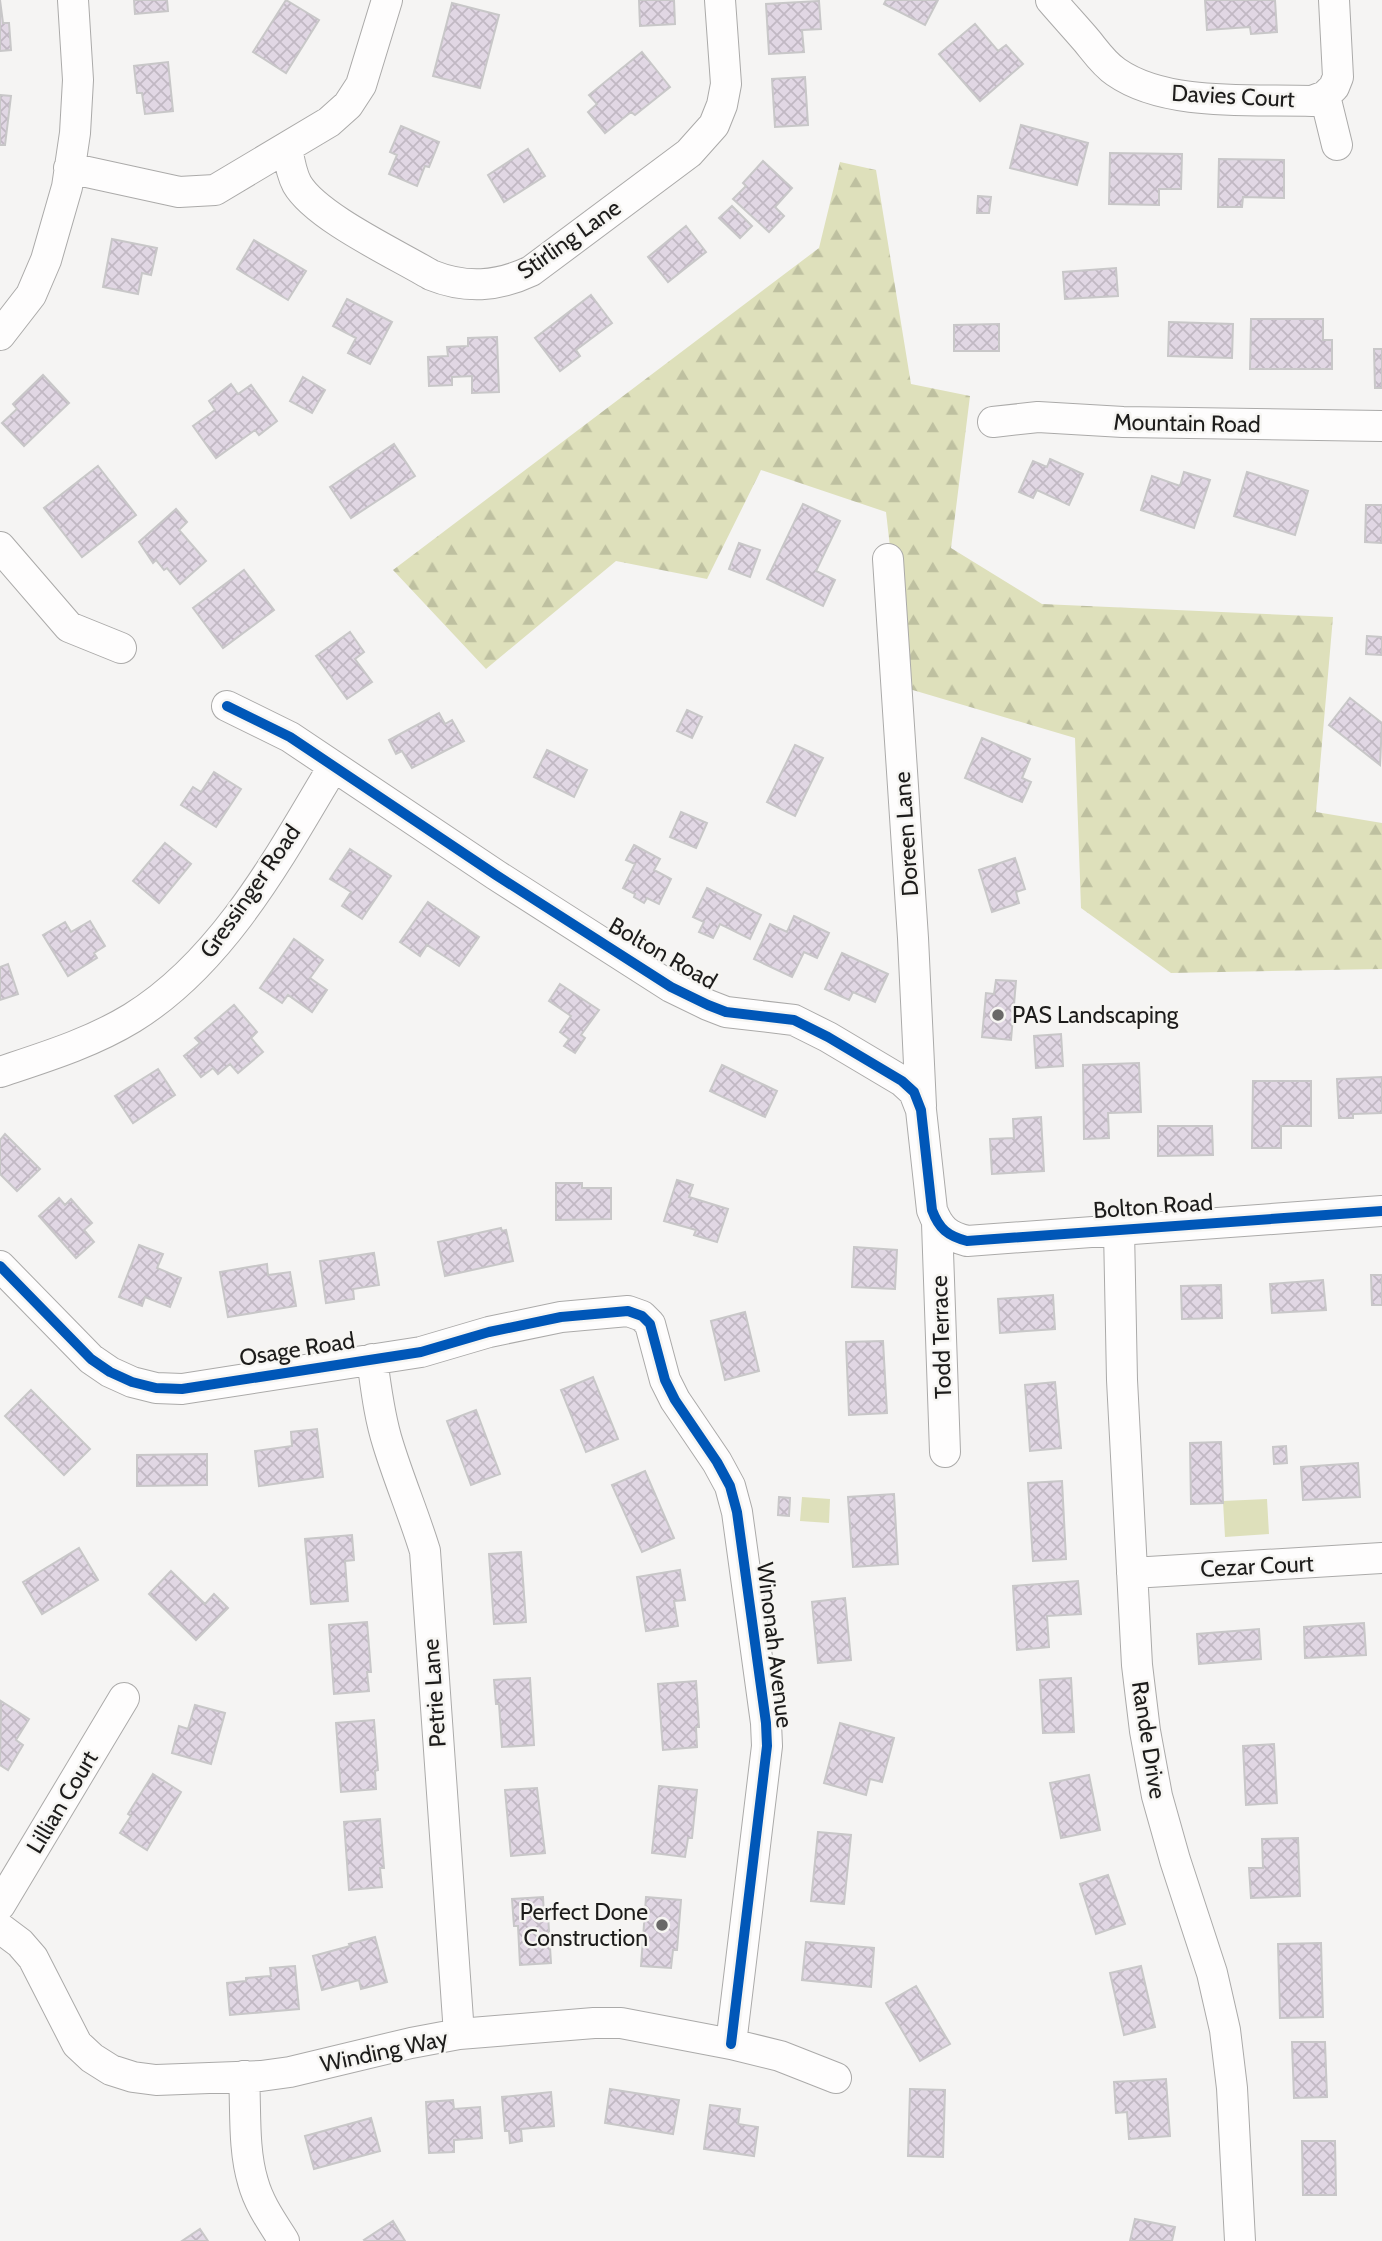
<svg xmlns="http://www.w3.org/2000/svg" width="1382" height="2241" font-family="Cabin,sans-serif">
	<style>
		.green { fill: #dee0bb }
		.forest { fill: url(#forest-firs) }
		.building { fill: url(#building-cross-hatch); stroke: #c8c7c8; stroke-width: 2 }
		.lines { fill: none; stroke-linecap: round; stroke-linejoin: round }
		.minor-casing { stroke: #abaaa9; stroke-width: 32 }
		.minor { stroke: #fefdfd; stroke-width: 30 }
		.cycleway-casing { stroke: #f6f5f2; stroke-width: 15 }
		.cycleway { stroke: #0057b8; stroke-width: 10 }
		.poi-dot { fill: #696867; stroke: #f6f5f2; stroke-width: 2.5 }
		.labels { text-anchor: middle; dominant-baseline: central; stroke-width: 5; stroke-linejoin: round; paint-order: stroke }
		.street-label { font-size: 23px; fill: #1d1c1b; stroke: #f6f5f2 }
		.poi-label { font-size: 23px; fill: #1d1c1b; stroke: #f6f5f2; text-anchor: start }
	</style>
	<defs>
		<pattern id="forest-firs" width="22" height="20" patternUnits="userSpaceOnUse" patternTransform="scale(1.75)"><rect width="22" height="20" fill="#dee0bb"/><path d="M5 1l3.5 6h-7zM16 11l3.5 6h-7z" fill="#bec0a0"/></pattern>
		<pattern id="building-cross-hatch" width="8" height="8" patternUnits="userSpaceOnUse" patternTransform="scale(1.75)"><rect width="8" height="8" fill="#e1d7e4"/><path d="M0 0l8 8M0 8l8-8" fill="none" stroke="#c1b8c3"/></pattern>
	</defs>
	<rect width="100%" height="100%" fill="#f5f4f3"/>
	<path class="green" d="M802,1497L830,1499L829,1523L800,1521Z
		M1267,1499L1269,1534L1225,1537L1223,1501Z"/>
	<path class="forest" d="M840,162L876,170L911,384L970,396L951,548L1042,604L1333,617L1316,812L1382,823V969L1171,973L1081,908L1075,738L906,688L886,512L761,470L707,579L616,561L486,669L393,570L819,248Z"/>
	<path class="building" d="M0,0L3,23H9L11,50L0,51Z
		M134,0H167L168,11L135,14Z
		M286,0L319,20L286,73L253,52Z
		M639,0H674L675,24L640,26Z
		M886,0H938L925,25L884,4Z
		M1205,0H1275L1277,32L1251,34L1250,27L1207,30Z
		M819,1L821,29L802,30L804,52L769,54L766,4Z
		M452,3L499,15L480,88L433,76Z
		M975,24L998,51L1006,45L1023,64L980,101L939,54Z
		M642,52L670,87L635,115L631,112L605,133L588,112L597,104L589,95Z
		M168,62L173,111L145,114L142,93H137L134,66Z
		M805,77L808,125L775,127L772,79Z
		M0,95L11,96L5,145H0Z
		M1021,125L1088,143L1077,185L1010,168Z
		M401,126L439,142L429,167L425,166L417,186L389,174L397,155L390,152Z
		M528,149L545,176L504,202L488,175Z
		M1110,153L1182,154L1181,189H1159V205L1109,204Z
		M1219,159L1284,160V198L1243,197L1242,207H1218Z
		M763,161L792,188L775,207L784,216L769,232L733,199L746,186L743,183Z
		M978,196L991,197L989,213H977Z
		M732,206L752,226L740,238L719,218Z
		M686,226L706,252L668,282L648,257Z
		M112,239L157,248L151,275L142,273L138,294L103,287Z
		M254,240L306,271L288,300L237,269Z
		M1116,268L1118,296L1065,299L1063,272Z
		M591,295L612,323L576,350L580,356L560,371L535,338Z
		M347,299L392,322L370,364L348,353L356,338L333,326Z
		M1251,319H1323V340H1332V369H1250Z
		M1169,322L1233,324L1232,358L1168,356Z
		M999,324V351H954V325Z
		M497,337L499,392L472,393V376L452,377V385L429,386L428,357L448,356L447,347L468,346V338Z
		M1374,349H1382V388H1375Z
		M43,375L69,403L24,446L2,423L17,409L13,404Z
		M303,377L325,390L312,413L290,401Z
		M231,384L238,394L251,385L277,421L259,435L255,430L216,458L193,426L215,410L209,401Z
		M394,444L415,476L351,518L330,487Z
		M1050,459L1083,474L1069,505L1037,490L1033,498L1019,492L1033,461L1047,467Z
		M98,466L136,515L82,557L44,508Z
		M1184,472L1210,480L1194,528L1141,510L1152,476L1180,486Z
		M1247,472L1308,491L1295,535L1234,516Z
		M803,504L840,521L816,571L835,580L823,606L767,579Z
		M1366,505H1382V543L1365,542Z
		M176,509L187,522L179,530L206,561L180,584L167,568L164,570L156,560L153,563L139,542Z
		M739,543L760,550L750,577L729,569Z
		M244,570L274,610L223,648L193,608Z
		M350,632L364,652L355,659L372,682L347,699L316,656Z
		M1367,636L1382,637V655L1366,654Z
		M1350,698L1382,723L1380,765L1329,725Z
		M687,710L702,717L692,738L677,731Z
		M439,713L445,724L452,720L464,741L412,768L402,751L396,754L389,740Z
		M982,738L1030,759L1022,778L1031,782L1022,802L965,778Z
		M795,745L823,758L795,816L767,802Z
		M547,750L587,770L574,797L534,777Z
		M214,772L241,789L216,827L181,805L193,787L201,792Z
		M681,812L707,823L696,848L670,837Z
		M165,843L191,864L159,903L133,881Z
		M634,845L660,859L654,870L671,879L659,904L647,898L644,903L634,897L635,894L623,888L635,864L626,860Z
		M350,849L391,876L362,919L342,906L351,892L330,879Z
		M1015,858L1025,889L1016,892L1019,903L992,912L979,870Z
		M707,888L761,915L750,939L720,924L713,938L699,932L704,922L693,917Z
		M428,902L479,937L459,966L427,945L420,956L400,942Z
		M794,916L829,933L817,958L804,952L792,977L754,959L770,924L787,932Z
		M90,921L105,946L94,953L97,958L68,976L43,935L65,922L71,932Z
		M294,939L323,960L310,978L327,990L312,1012L288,995L282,1003L260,988Z
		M842,953L888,974L875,1002L853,992L849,1000L825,989Z
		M8,964L18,994L0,1000V967Z
		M996,980L1016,981L1011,1040L982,1037L986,993L994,994Z
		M560,984L599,1010L581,1035L585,1038L575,1053L564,1046L569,1039L560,1032L571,1016L549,1001Z
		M234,1005L257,1032L251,1038L263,1052L238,1073L230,1064L218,1074L213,1068L201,1077L184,1056L200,1043L195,1038Z
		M1061,1034L1063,1066L1036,1068L1034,1036Z
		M1139,1063L1141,1112L1108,1113L1109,1138L1084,1139L1083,1065Z
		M722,1065L777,1091L765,1117L710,1091Z
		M158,1069L175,1095L133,1123L115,1096Z
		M1382,1077V1113L1353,1114V1118H1339L1337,1079Z
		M1253,1081H1311V1126H1281V1148H1252Z
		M1041,1117L1044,1171L992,1174L990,1139L1014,1138L1013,1119Z
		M1158,1126H1212L1213,1155L1158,1156Z
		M5,1134L40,1169L17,1191L0,1174V1140Z
		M677,1180L693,1185L689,1197L728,1209L717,1242L694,1235L696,1230L664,1221Z
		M556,1183H582V1188H611V1219L556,1220Z
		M59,1198L65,1205L71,1199L92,1223L84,1230L94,1242L76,1258L39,1216Z
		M501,1228L502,1231L506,1230L513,1261L445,1276L438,1242Z
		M139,1245L163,1254L157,1268L181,1278L170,1307L145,1297L142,1306L119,1297Z
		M854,1247L897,1250L895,1289L852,1287Z
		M374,1253L379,1285L353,1289L354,1299L326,1303L320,1261Z
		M267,1264L268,1275L290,1272L296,1306L228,1317L220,1272Z
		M1371,1275H1382V1305H1372Z
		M1323,1280L1326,1310L1272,1313L1270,1284Z
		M1221,1285L1222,1318L1182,1319L1181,1286Z
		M1053,1295L1055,1329L1000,1333L998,1299Z
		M745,1312L759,1371L725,1380L711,1321Z
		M883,1341L887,1413L849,1415L846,1342Z
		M593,1377L618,1439L586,1452L561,1390Z
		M1055,1382L1061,1448L1030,1451L1025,1385Z
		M31,1390L90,1449L64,1475L5,1416Z
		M476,1410L500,1474L471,1485L447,1421Z
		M317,1429L323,1477L259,1486L255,1451L292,1446L291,1432Z
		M1221,1442L1223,1503L1191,1504L1190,1443Z
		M1286,1446L1287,1463L1274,1464L1273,1447Z
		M207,1454V1485L137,1486V1455Z
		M1358,1463L1360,1497L1303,1500L1301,1467Z
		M645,1471L674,1538L642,1552L612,1485Z
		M1062,1481L1066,1559L1033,1561L1028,1483Z
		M894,1494L898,1564L853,1567L848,1497Z
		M779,1497L790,1498L789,1516L778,1515Z
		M352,1535L354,1560L345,1561L348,1601L311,1604L305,1539Z
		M79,1548L98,1580L42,1614L23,1582Z
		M521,1552L526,1622L494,1624L489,1554Z
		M680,1570L685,1600L674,1601L678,1626L646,1631L637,1577Z
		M171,1571L205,1604L214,1594L228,1608L196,1640L149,1594Z
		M1078,1581L1081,1614L1047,1616L1049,1647L1017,1650L1013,1586Z
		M845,1598L851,1660L818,1663L812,1602Z
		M367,1622L371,1672H367L369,1691L334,1694L329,1625Z
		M1364,1623L1366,1655L1305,1658L1304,1627Z
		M1259,1629L1261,1659L1199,1664L1197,1634Z
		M530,1678L534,1745L502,1747L499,1704H496L494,1680Z
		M1071,1678L1074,1732L1043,1733L1040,1680Z
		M696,1681L699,1727H696L697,1747L663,1750L658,1684Z
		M1,1701L29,1719L16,1740L23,1745L8,1770L0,1765Z
		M195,1705L225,1713L211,1764L172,1753L179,1726L188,1729Z
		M374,1720L378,1770L375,1771L376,1789L341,1792L336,1723Z
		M840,1723L894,1738L882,1782L870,1779L866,1795L824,1783Z
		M1274,1744L1277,1803L1246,1805L1243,1746Z
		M153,1774L181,1792L147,1850L120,1833L131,1816L128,1814Z
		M1089,1775L1100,1830L1061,1838L1050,1783Z
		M659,1786L697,1790L692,1838H688L685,1857L652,1853Z
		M537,1788L545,1853L511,1856L505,1790Z
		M380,1819L384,1868H380L382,1887L349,1890L344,1822Z
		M818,1832L851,1835L844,1904L811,1901Z
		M1298,1838L1300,1896L1251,1898L1249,1868H1263L1262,1839Z
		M1108,1875L1125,1924L1096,1934L1080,1884Z
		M543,1897L544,1915H548L551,1963L520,1965L518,1926H514L512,1899Z
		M646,1897L681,1900L677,1950H673L671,1968L641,1966Z
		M375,1937L387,1982L361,1989L359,1980L322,1990L313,1956L350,1946L349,1944Z
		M806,1942L874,1948L871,1987L802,1980Z
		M1321,1943L1323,2017L1280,2018L1278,1944Z
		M295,1966L299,2009L230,2015L227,1983L246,1981V1978L271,1976L270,1968Z
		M1141,1966L1155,2027L1124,2035L1110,1973Z
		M916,1986L950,2044L920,2061L886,2003Z
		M1292,2042H1325L1327,2097L1294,2098Z
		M1166,2079L1170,2136L1129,2139L1127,2112L1116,2113L1114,2082Z
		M610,2089L679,2100L673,2134L605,2123Z
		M910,2089L945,2090L943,2157L908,2156Z
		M551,2092L554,2126L521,2129L522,2141L510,2143L509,2131H505L502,2097Z
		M453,2100L454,2109L480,2107L482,2138L454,2140V2152L429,2153L426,2102Z
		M710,2105L740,2109L738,2124L758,2127L754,2156L704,2149Z
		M371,2118L380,2151L314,2169L305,2136Z
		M1302,2141H1335L1336,2195H1303Z
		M1135,2219L1175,2227L1172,2241H1130Z
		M393,2221L405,2241H365L364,2240Z
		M200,2229L208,2241H182Z"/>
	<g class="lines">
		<g class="minor-casing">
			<path id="minor" d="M1051,0C1063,14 1075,27 1087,41C1096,52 1104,64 1116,72C1166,107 1252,99 1312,101L1325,96
				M1334,0L1338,77L1334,87L1325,96L1337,145
				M287,147C289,159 291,173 297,184C316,217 396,254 431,275C466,289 497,287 531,271L689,153L714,125L722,105L726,84L720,0
				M69,168L179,192L215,190L329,122L348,105L361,85L387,0
				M0,335L31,295L46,260L67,187L75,133L78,80L73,0
				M993,422L1038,417L1123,422L1382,426
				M0,547L69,627L121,648
				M888,559L913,938L921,1106
				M227,706L290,737L496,875L671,987L708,1005L726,1012L794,1020L828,1037L902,1081L914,1092L921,1110L932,1210C939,1229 948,1236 967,1241L1382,1211
				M0,1072C45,1057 91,1043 132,1018C223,962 280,856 333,767
				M937,1223L945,1452
				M1119,1230L1122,1380L1137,1665L1145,1731L1157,1796L1175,1860L1212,1973L1225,2030L1232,2088L1240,2241
				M0,1266L91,1359L110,1372L132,1382L156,1388L182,1389L421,1352L489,1332L561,1317L628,1311L642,1316L650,1324L665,1380L675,1400L717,1462L730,1486L737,1512L766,1723L767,1746L731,2044
				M372,1359C376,1387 379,1416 388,1444C399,1480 414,1515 425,1551L459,2034
				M1132,1573L1382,1558
				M0,1905L124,1698
				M0,1928L20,1943L33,1958L77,2044L92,2058L111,2070L133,2077L156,2080L261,2076L290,2072L411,2043L459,2034L594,2023H621L731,2044L780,2056L836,2078
				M244,2076C246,2110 243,2149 253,2182C259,2204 272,2222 284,2241"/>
		</g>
		<use href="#minor" class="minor"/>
		<g class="cycleway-casing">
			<path id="cycleway" d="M227,706L290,737L496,875L671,987L708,1005L726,1012L794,1020L828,1037L902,1081L914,1092L921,1110L932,1210C939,1229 948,1236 967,1241L1382,1211
				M0,1266L91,1359L110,1372L132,1382L156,1388L182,1389L421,1352L489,1332L561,1317L628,1311L642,1316L650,1324L665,1380L675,1400L717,1462L730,1486L737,1512L766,1723L767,1746L731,2044"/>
		</g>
		<use href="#cycleway" class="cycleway"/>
	</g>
	<g class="poi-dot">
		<circle cx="998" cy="1015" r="7"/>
		<circle cx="662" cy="1925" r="7"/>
	</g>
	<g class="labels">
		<g class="street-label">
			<text transform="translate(1233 96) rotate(3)">Davies Court</text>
			<text transform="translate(569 239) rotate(-35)">Stirling Lane</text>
			<text transform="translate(1187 423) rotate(1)">Mountain Road</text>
			<text transform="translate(906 834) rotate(-94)">Doreen Lane</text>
			<text transform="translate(250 891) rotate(-55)">Gressinger Road</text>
			<text transform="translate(663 953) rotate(30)">Bolton Road</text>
			<text transform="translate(1153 1206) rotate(-4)">Bolton Road</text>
			<text transform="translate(941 1337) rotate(-92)">Todd Terrace</text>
			<text transform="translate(297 1349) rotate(-9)">Osage Road</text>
			<text transform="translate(1257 1566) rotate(-3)">Cezar Court</text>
			<text transform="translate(775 1645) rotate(83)">Winonah Avenue</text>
			<text transform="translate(434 1693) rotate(-94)">Petrie Lane</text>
			<text transform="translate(1149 1740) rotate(81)">Rande Drive</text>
			<text transform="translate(62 1802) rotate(-59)">Lillian Court</text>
			<text transform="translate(384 2051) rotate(-12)">Winding Way</text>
		</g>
		<g class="poi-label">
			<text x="1012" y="1015">PAS Landscaping</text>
			<text x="648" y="1912" text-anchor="end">Perfect Done<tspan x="648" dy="26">Construction</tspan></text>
		</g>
	</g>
</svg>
